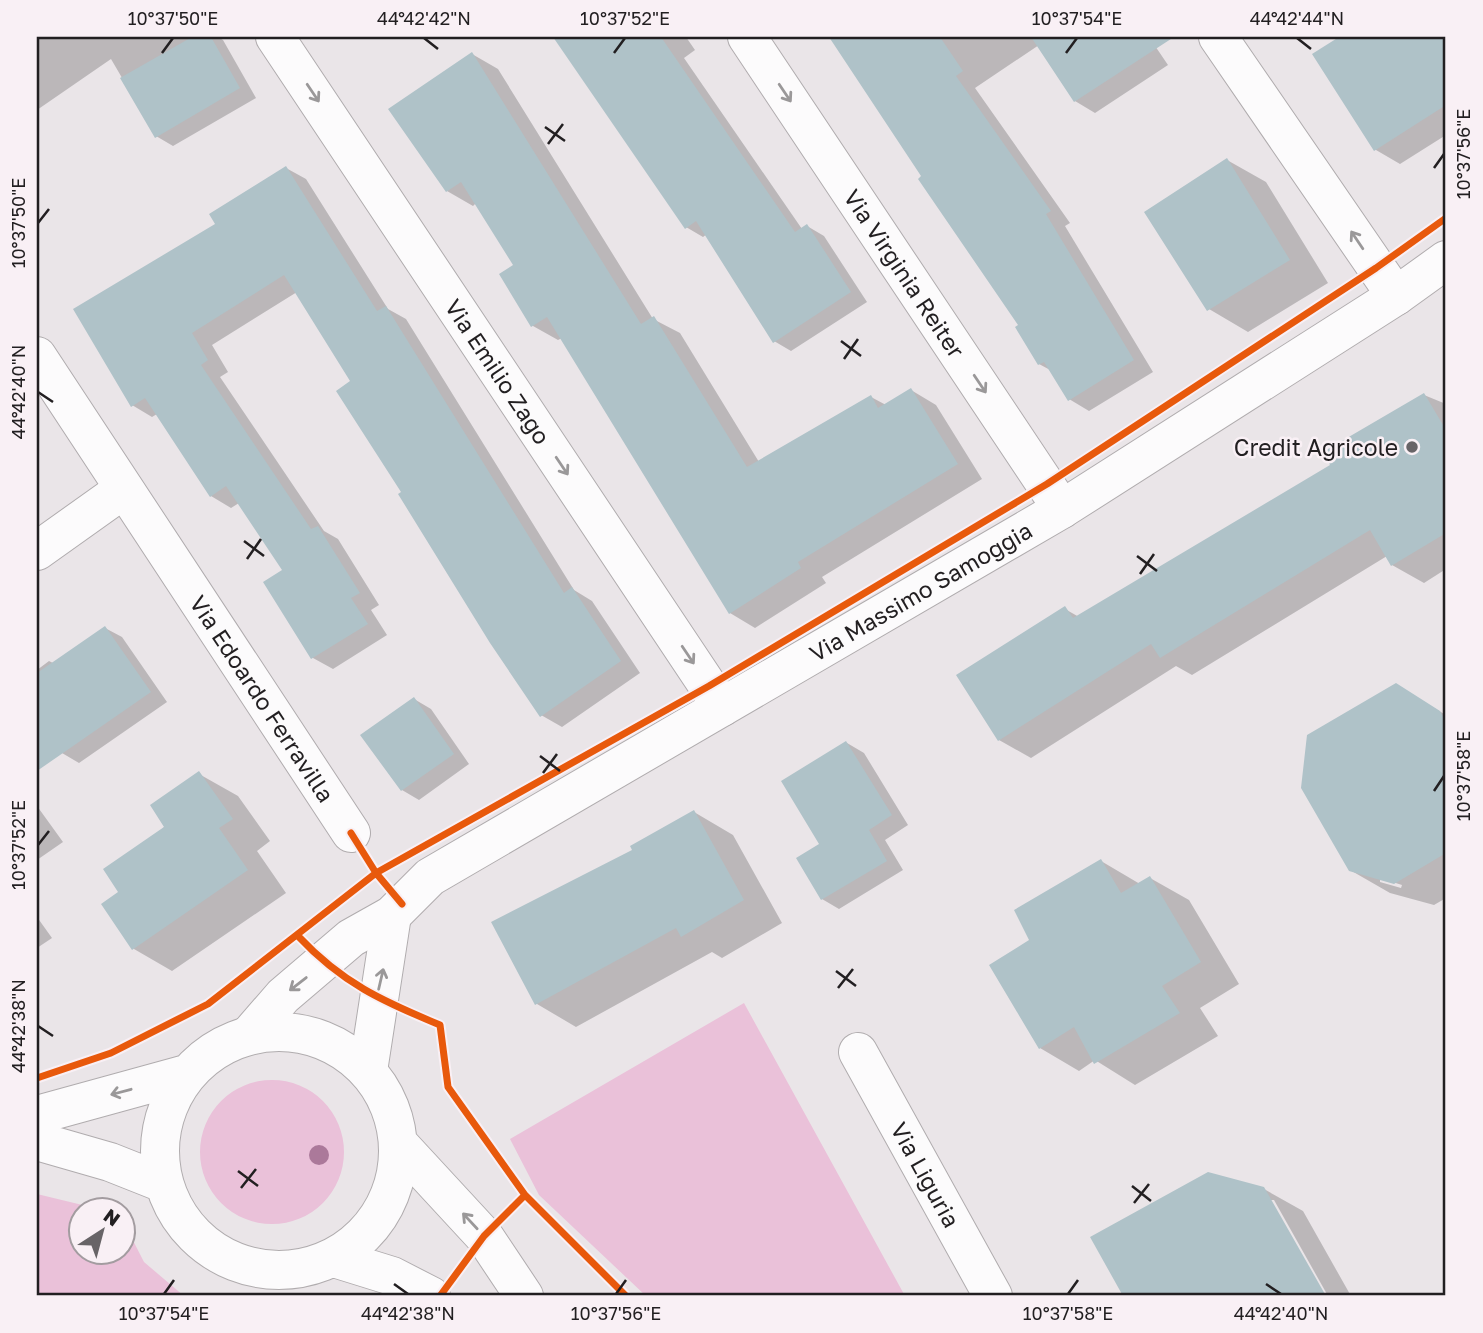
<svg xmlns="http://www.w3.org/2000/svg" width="1483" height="1333" font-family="'Golos Text',sans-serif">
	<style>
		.green { fill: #eac1d9 }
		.shadow { fill: #0003; fill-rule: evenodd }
		.building { fill: #afc2c8 }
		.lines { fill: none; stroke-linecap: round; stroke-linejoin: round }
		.street-casing { stroke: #b0acae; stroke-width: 40 }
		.secondary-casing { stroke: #b0acae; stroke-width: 40 }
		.street { stroke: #fcfbfc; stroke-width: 38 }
		.secondary { stroke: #fcfbfc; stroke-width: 38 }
		.cycleway-casing { stroke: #f9f0f5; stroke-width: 11 }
		.cycleway { stroke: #e8590c; stroke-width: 7 }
		.tree { fill: #ab799a }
		.oneway { stroke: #9a9899 }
		.ticks { fill: none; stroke: #221f21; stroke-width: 2.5 }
		.poi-dot { fill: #686467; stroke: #f9f0f5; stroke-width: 2.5 }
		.labels { text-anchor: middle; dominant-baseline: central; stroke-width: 5; stroke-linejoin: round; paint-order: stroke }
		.street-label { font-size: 23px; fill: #221f21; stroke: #f9f0f5 }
		.poi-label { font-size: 23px; fill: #221f21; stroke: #f9f0f5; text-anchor: end }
		.neatline { fill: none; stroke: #221f21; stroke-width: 2.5 }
		.ticks-label { font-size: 18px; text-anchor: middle; fill: #221f21 }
	</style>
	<rect width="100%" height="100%" fill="#eae5e8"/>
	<path class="green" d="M744,1003L905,1296H646L539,1195L510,1139Z
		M200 1152a72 72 0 1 1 144 0a72 72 0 1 1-144 0Z
		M37,1194L103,1210H80V1252H122L124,1223L144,1262L184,1296H37Z"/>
	<path class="shadow" d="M37,37H218L223,40L256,98L173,146L156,136L111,59L37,110Z
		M561,37H686L695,50L684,58L802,229L807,226L824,236L867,302L791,351L774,341L707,234L703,237L686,227L557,40Z
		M835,37H1149L1168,65L1095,113L1075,101L1039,45L975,88L1070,223L1065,226L1153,372L1089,411L1069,399L1052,371L1039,364L1021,325L832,39Z
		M1342,37H1446V135L1400,164L1376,150L1315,54Z
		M472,54L498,69L653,319L680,333L759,462L871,397L886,405L911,390L936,405L982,479L822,577L826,583L755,628L730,613L562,338L558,340L533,326L515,266L476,203L473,206L447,191Z
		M1227,160L1266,182L1328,283L1248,332L1209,309Z
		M286,168L306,179L388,309L406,319L574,590L592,601L640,673L562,727L541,715L404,493L353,382L297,292L212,345L228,372L220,377L324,531L338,539L379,605L371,610L387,635L333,669L313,658L284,571L239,503L231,508L211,496L157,414L152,417L132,405L218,224Z
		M1424,395L1446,404V569L1424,583L1392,565L1387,556L1192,675L1176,666L1031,758L999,740L959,675L1065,609L1079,617L1333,465Z
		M105,628L122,637L167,702L79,763L62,753L37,717V670L49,661L53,663Z
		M1396,686L1446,715V898L1434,905L1390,893L1350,870ZM1380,878L1402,885L1401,888L1380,882Z
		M414,699L431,709L469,764L419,800L402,790Z
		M847,743L864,753L908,825L885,840L903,870L839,909L822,899V845Z
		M199,774L238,796L270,841L257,851L286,893L172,971L134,949L121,892Z
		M37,806L63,842L37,860Z
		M694,812L733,835L782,923L722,958L712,952L576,1027L537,1004L493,922L635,851Z
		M1101,861L1140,884L1150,878L1189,900L1239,984L1200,1008L1218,1036L1135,1085L1095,1060L1079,1071L1040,1048L1032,941Z
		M37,917L52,938L37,948Z
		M1446,1029V1066L1443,1061Z
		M1264,1189L1303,1211L1351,1296H1328L1274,1200H1270L1324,1296H1125L1092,1238Z"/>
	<path class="building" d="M192,37H211L240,88L155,138L120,78Z
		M553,37H661L795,232L807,224L851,292L773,343L696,221L685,229Z
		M829,37H940L963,71L956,76L1051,211L1046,214L1134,360L1068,401L1044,362L1038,365L1015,327L1018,325L918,179L921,176Z
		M1031,37H1174L1074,102Z
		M1339,37H1446V105L1374,151L1312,54Z
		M472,52L641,324L654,316L747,467L871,395L878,408L911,388L958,464L798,562L801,568L729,614L547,317L531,327L499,274L513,265L461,182L446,192L388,109Z
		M1227,158L1290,260L1207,311L1144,212Z
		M286,166L377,311L386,306L564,593L572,587L621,661L540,717L490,643L398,494L401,492L336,391L350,381L284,275L192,333L208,360L201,365L311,529L318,526L360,593L351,598L368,624L311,659L263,582L282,570L226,486L210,497L145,398L131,407L73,309L215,224L209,214Z
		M1424,393L1446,430V533L1391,566L1370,530L1160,658L1151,644L998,741L956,675L1065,606L1073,618L1330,465L1323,452Z
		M105,626L151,692L37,771V673Z
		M1396,683L1440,711L1446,722V853L1394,884L1349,871L1301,788L1307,735Z
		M414,697L454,754L401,791L360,735Z
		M846,741L892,815L869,830L887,861L821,900L796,858L819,844L781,781Z
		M199,771L233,819L219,828L248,870L132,950L101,904L118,892L103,869L164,827L150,805Z
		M694,810L744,900L681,937L676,928L535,1005L491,922L632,850L630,846Z
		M1101,859L1121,893L1150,876L1201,962L1162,986L1180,1013L1094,1064L1074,1027L1039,1049L989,965L1029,940L1014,910Z
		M1208,1172L1264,1187L1326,1296H1123L1090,1237Z"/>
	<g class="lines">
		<g class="street-casing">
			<g id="street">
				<path id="s1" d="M275,37L722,707"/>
				<path id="s2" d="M747,37L1062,509"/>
				<path d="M1218,37L1396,296"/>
				<path id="s3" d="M37,356L351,833"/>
				<path d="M37,551L124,489"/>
				<path id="s4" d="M250,1034L283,996L351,938L392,915L430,877L1062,509L1396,296L1446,260"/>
				<path id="s5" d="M858,1052L993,1296"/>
				<path d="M368,1071L392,915"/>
			</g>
		</g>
		<g class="secondary-casing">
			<path id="secondary" d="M160 1151a119 119 0 1 1 238 0a119 119 0 1 1-238 0Z
				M37,1115L186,1074
				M37,1141L110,1162L163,1183
				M399,1144L484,1236L524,1296
				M334,1258L392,1276L431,1296"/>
		</g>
		<use href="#street" class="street"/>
		<use href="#secondary" class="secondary"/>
		<g class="cycleway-casing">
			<path id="cycleway" d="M351,833L376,873L402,904
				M298,936C342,983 382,1001 440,1025L448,1087L525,1195L626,1296
				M37,1078L111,1053L208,1004L376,873L709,686L1047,484L1376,268L1446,218
				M440,1296L484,1236L525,1195"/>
		</g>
		<use href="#cycleway" class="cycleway"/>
	</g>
	<circle class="tree" cx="319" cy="1155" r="10"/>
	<defs><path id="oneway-shaft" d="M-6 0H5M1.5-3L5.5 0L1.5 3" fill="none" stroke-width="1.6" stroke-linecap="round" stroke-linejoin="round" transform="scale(1.75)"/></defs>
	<g class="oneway">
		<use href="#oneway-shaft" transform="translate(313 93) rotate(56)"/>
		<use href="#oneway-shaft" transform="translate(785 93) rotate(56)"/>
		<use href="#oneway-shaft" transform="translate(1357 240) rotate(-124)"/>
		<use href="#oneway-shaft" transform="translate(980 384) rotate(56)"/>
		<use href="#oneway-shaft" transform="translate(562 466) rotate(56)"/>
		<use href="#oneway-shaft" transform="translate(688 655) rotate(56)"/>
		<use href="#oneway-shaft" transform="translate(381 979) rotate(-77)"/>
		<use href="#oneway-shaft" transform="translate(298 984) rotate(142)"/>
		<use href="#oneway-shaft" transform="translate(121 1092) rotate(165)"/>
		<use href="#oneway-shaft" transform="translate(470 1221) rotate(-133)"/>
	</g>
	<path class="ticks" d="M424,38L438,49M1297,38L1311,49M162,53L173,38M614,53L625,38M1066,53L1077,38M545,127L565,141M548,144L563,124M1434,168L1444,154M38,223L49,209M841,341L861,356M844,359L858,339M38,392L53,402M244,541L264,556M1137,556L1157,571M247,559L261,539M1140,574L1154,554M540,756L560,771M543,773L557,754M1434,791L1444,776M38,845L49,831M836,971L856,986M838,988L853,969M38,1026L53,1036M238,1171L258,1186M1132,1186L1151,1201M241,1188L256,1169M1134,1203L1149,1184M394,1284L408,1294M1266,1284L1281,1294M164,1294L174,1280M616,1294L626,1280M1068,1294L1078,1280"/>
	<circle class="poi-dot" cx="1412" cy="447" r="7"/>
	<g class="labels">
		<g class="street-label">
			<text stroke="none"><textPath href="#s2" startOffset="284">Via Virginia Reiter</textPath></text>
			<text stroke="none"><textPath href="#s1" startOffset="402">Via Emilio Zago</textPath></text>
			<text stroke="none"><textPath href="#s4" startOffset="808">Via Massimo Samoggia</textPath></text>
			<text stroke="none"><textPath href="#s3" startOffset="410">Via Edoardo Ferravilla</textPath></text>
			<text stroke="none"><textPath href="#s5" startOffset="140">Via Liguria</textPath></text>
		</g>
		<g class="poi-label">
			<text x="1398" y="447">Credit Agricole</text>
		</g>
	</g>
	<rect width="1483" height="1333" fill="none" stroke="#f9f0f5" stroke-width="77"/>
	<g transform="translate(102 1231) rotate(36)"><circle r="33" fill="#f9f0f5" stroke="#a39ca0" stroke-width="2"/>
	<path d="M0-5L12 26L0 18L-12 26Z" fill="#686467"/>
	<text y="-10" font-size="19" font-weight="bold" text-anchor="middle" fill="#221f21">N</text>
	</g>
	<rect x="38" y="38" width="1406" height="1256" class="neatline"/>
	<g class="ticks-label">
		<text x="173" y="25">10°37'50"E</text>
		<text x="424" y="25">44°42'42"N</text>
		<text x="625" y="25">10°37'52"E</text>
		<text x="1077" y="25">10°37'54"E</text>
		<text x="1297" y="25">44°42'44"N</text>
		<text transform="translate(1464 154) rotate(-90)" y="6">10°37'56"E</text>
		<text transform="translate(19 223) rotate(-90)" y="6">10°37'50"E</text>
		<text transform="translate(19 392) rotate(-90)" y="6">44°42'40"N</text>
		<text transform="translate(1464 776) rotate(-90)" y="6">10°37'58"E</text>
		<text transform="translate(19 845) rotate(-90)" y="6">10°37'52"E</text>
		<text transform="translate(19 1026) rotate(-90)" y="6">44°42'38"N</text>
		<text x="164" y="1320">10°37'54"E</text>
		<text x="408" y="1320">44°42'38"N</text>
		<text x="616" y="1320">10°37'56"E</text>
		<text x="1068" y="1320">10°37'58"E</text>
		<text x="1281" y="1320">44°42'40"N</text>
	</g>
</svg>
